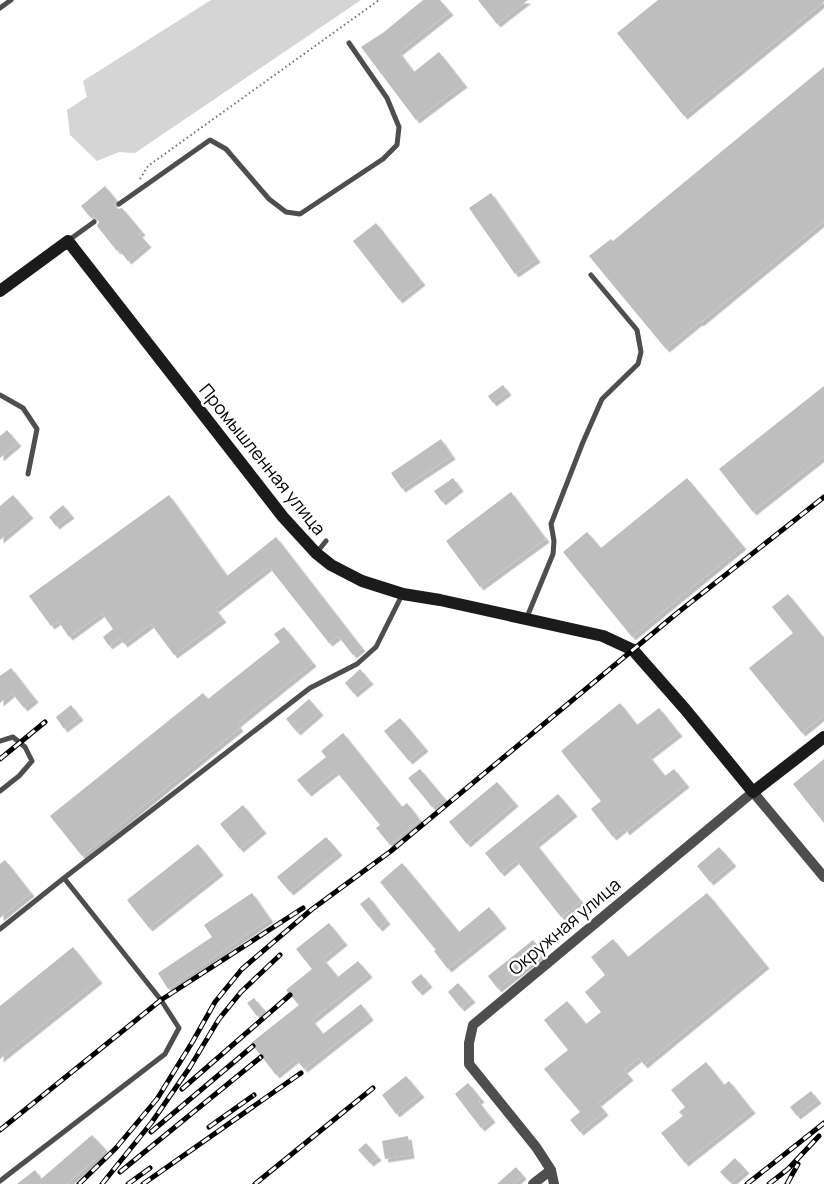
<svg xmlns="http://www.w3.org/2000/svg" width="824" height="1184" font-family="Manrope,sans-serif">
	<style>
		.green { fill: #d5d5d5 }
		.building { fill: #bebebe; filter: url(#shadow) }
		.lines { fill: none; stroke-linecap: round; stroke-linejoin: round }
		.path { stroke: #707070; stroke-width: 2; stroke-dasharray: 1.5 3; stroke-linecap: butt }
		.lane { stroke: #4e4e4e; stroke-width: 5 }
		.street { stroke: #4e4e4e; stroke-width: 10 }
		.secondary { stroke: #1b1b1b; stroke-width: 12 }
		.rail-casing { stroke: #000; stroke-width: 5 }
		.rail { stroke: #fff; stroke-width: 3; stroke-dasharray: 9; stroke-linecap: butt }
		.labels { text-anchor: middle; dominant-baseline: central; stroke-width: 5; stroke-linejoin: round; paint-order: stroke }
		.street-label { font-size: 18px; fill: #000; stroke: #fff }
	</style>
	<defs>
		<filter id="shadow"><feDropShadow dx="3.5" dy="3.5" stdDeviation="0" flood-color="#0004"/></filter>
	</defs>
	<rect width="100%" height="100%" fill="#fff"/>
	<path class="green" d="M211,0H361L135,153L119,152L97,161L70,135L67,110L87,97L83,81Z"/>
	<path class="building" d="M423,0H440L450,12L399,52L414,72L439,52L464,84L416,120L361,47L384,32Z
		M478,0H528L497,24Z
		M658,0H824V2L684,116L617,33Z
		M824,67V221L700,323L699,322L666,349L589,256L611,239L613,241Z
		M105,186L116,200L114,204L115,207L119,209L122,208L142,232L139,234L148,244L128,261L119,250L117,251L97,226L99,222L98,219L94,217L91,218L81,206Z
		M491,193L537,259L515,274L469,208Z
		M376,223L422,282L399,300L353,241Z
		M503,385L508,392L493,403L488,396Z
		M824,386V456L753,512L719,469Z
		M7,430L18,443L0,458V436Z
		M441,439L452,456L402,489L391,473Z
		M453,478L460,488L442,502L434,491Z
		M687,478L743,546L632,637L563,552L587,532L601,548Z
		M511,492L546,539L480,587L446,541Z
		M13,495L30,515L0,540V506Z
		M169,495L227,576L276,537L362,648L353,655L338,636L329,643L269,567L215,609L223,619L174,655L151,624L124,644L120,638L109,646L103,637L113,629L102,613L69,637L58,621L51,626L29,596Z
		M63,505L71,515L56,526L49,517Z
		M788,594L824,638V715L802,733L749,668L793,633L772,607Z
		M284,627L313,663L237,724L240,728L82,856L50,816L203,693L208,699L280,642L274,634Z
		M11,668L35,699L24,708L12,693L0,703V676Z
		M360,669L370,681L354,694L345,683Z
		M309,699L320,712L297,732L286,719Z
		M620,703L637,725L659,708L679,733L649,756L665,776L674,769L686,784L626,832L624,828L613,837L591,809L601,801L561,751Z
		M71,705L80,717L64,729L56,717Z
		M400,718L425,748L409,761L384,731Z
		M343,733L402,807L407,803L420,820L390,845L376,828L380,825L336,771L308,793L297,780L326,757L321,751Z
		M824,759V823L793,784Z
		M420,769L444,798L432,807L408,778Z
		M497,782L515,803L467,844L449,822Z
		M558,794L574,813L536,844L581,901L561,917L516,860L501,873L485,853Z
		M243,805L263,830L240,849L220,824Z
		M326,837L339,852L290,892L277,877Z
		M198,844L220,872L149,928L127,900Z
		M719,847L733,863L710,882L697,866Z
		M5,860L31,893L0,918V864Z
		M402,863L459,932L489,907L503,925L448,969L434,951L436,950L380,882Z
		M252,893L270,919L168,989L158,973L212,937L204,925Z
		M707,893L766,965L644,1065L639,1058L624,1070L630,1077L598,1103L605,1112L580,1132L570,1120L580,1112L544,1069L568,1050L544,1020L567,1001L586,1024L601,1012L585,992L605,975L591,957L613,939L628,957Z
		M369,897L387,921L379,928L360,904Z
		M329,923L344,942L323,959L338,977L358,961L369,974L312,1020L323,1034L361,1004L370,1017L304,1069L296,1059L276,1075L251,1043L299,1005L286,990L312,969L296,949Z
		M533,940L544,953L498,989L488,976Z
		M73,947L99,980L0,1059V1006Z
		M421,974L429,984L419,992L411,982Z
		M458,983L472,999L461,1008L448,992Z
		M254,998L264,1010L257,1016L247,1003Z
		M706,1062L724,1085L729,1081L752,1110L685,1163L661,1133L683,1116L679,1112L685,1107L671,1090Z
		M406,1076L421,1094L396,1114L382,1095Z
		M468,1083L481,1099L478,1101L492,1119L481,1128L455,1094Z
		M811,1091L818,1100L797,1116L790,1107Z
		M92,1135L106,1150L67,1184H17L35,1170L41,1179Z
		M408,1136L411,1155L385,1159L382,1141Z
		M366,1143L378,1157L370,1163L358,1150Z
		M735,1158L746,1170L731,1183L720,1172Z
		M516,1167L523,1176L514,1184H497Z"/>
	<g class="lines">
		<path class="path" d="M140,179L148,166L379,0"/>
		<path class="lane" d="M0,8L11,0
			M119,204L210,140L226,149L269,199L286,212L300,214L383,159L397,145L399,127L387,98L349,43
			M69,240L94,222
			M0,395L23,408L37,429L28,474
			M317,552L326,541
			M527,617L553,554L554,541L551,524L583,442L602,399L638,364L641,352L637,330L591,275
			M0,741L13,737L25,747L32,761L19,776L0,791
			M0,929L64,878L310,688L357,664L376,647L402,595
			M0,1181L165,1054L179,1028L161,1000L64,878"/>
		<path class="street" d="M533,1184L551,1170
			M554,1184L551,1170L536,1147L469,1064V1043L473,1025L753,792L824,877"/>
		<path class="secondary" d="M0,291L68,241L283,517L316,553L331,565L362,581L403,594L440,600L603,636L633,650L685,709L753,792L824,737"/>
		<g class="rail-casing">
			<path id="rail" d="M0,759L45,722
				M182,1089L290,995
				M209,1127L254,1095
				M0,1130L161,1000L303,908
				M151,1132L253,1046
				M120,1172L261,1057
				M79,1184L116,1148L157,1099L193,1041L215,1002L242,969L311,910L391,851L676,614L824,497
				M102,1184L152,1122L190,1067L219,1019L241,992L280,955
				M128,1184L150,1168
				M143,1184L301,1073
				M255,1184L373,1088
				M747,1184L824,1123
				M769,1184L788,1169L819,1136
				M787,1184L798,1164"/>
		</g>
		<use href="#rail" class="rail"/>
	</g>
	<g class="labels">
		<g class="street-label">
			<text transform="translate(263 459) rotate(51)">Промышленная улица</text>
			<text transform="translate(564 926) rotate(-40)">Окружная улица</text>
		</g>
	</g>
</svg>
